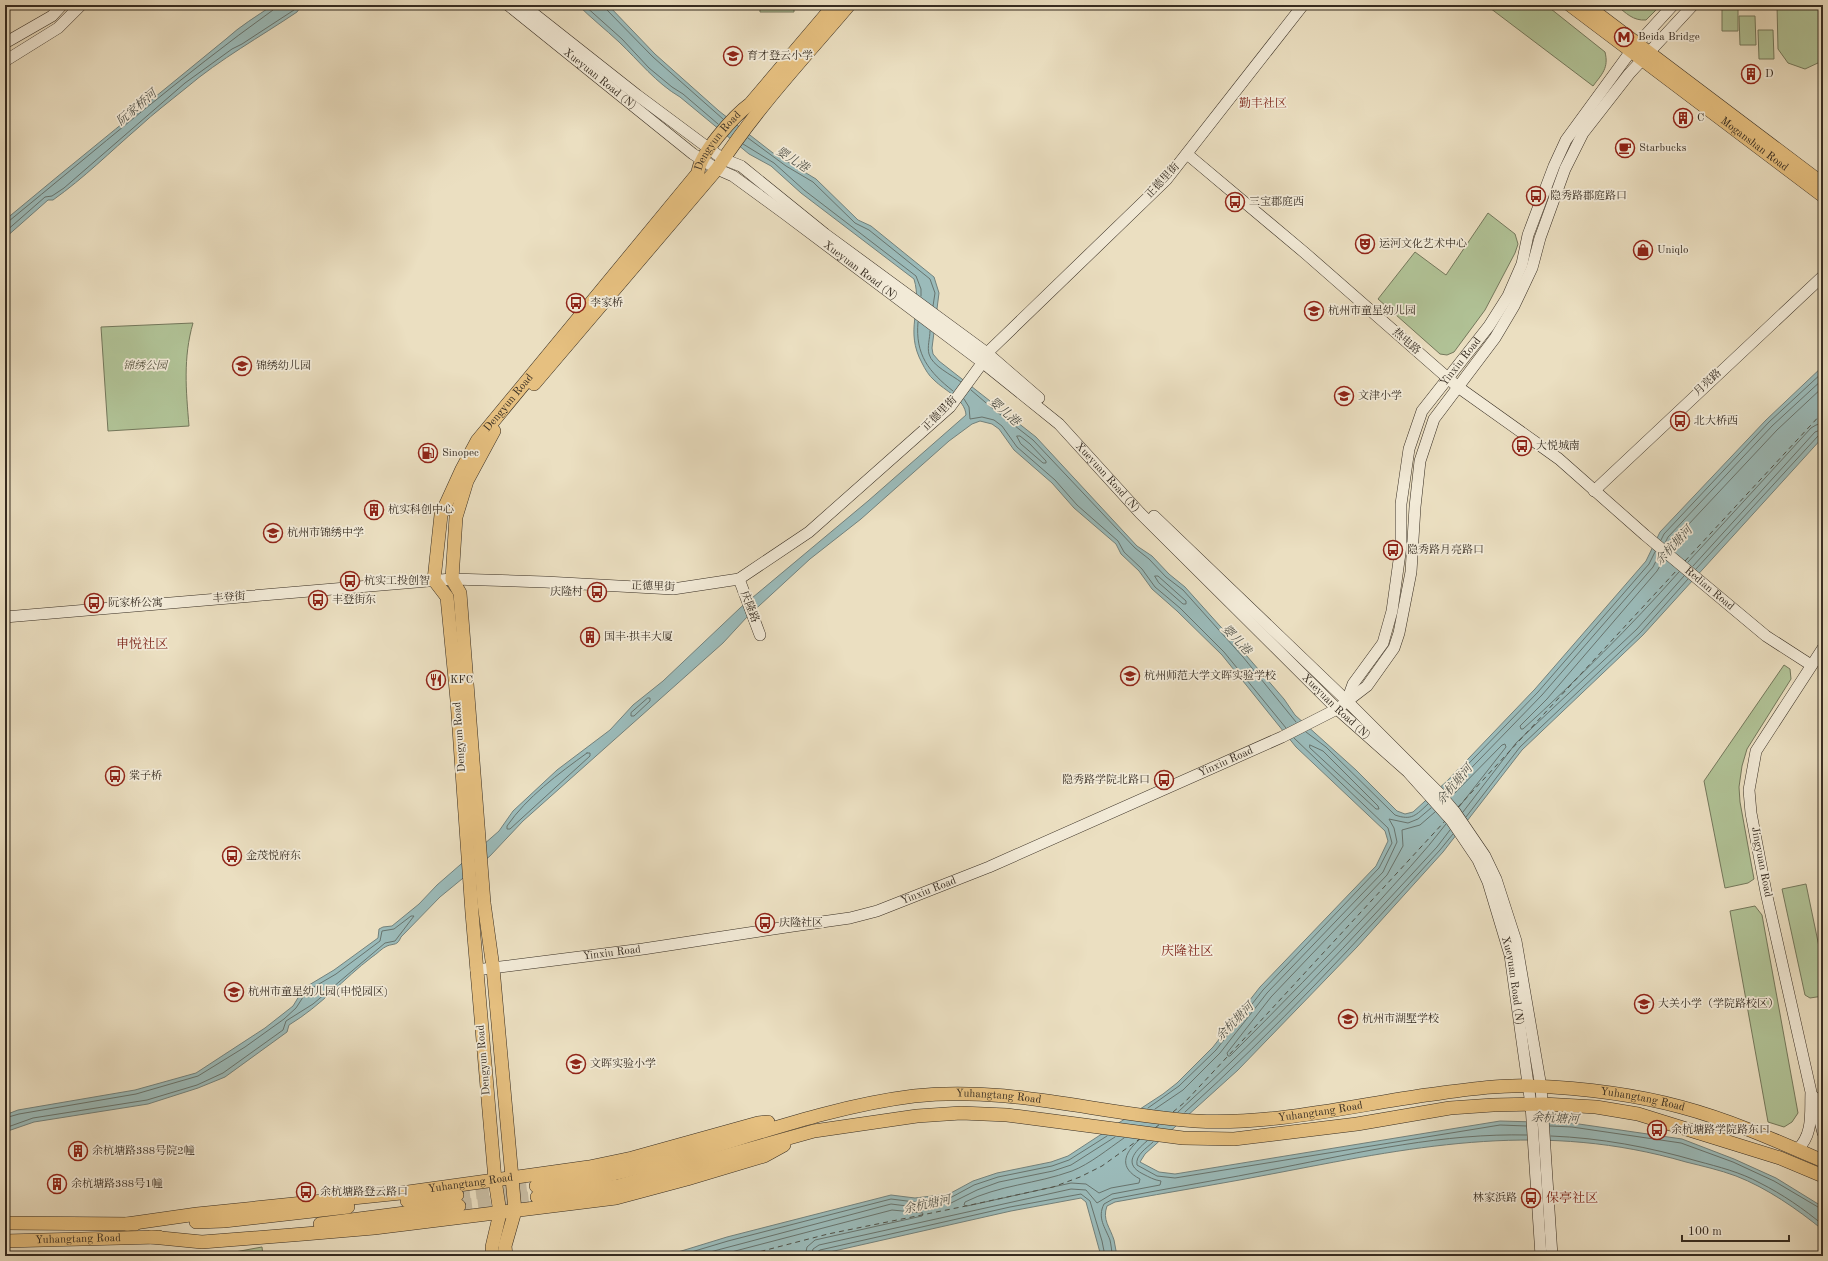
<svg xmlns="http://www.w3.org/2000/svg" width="1828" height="1261" font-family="'Old Standard TT','Noto Serif SC',serif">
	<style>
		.green { fill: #b1c397; stroke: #74785c }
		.water { fill: #9bbbba; stroke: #73827d }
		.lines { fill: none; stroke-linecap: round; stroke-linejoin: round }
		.shore { stroke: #68746e; stroke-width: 1 }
		.ferry { stroke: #4f5047; stroke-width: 1; stroke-dasharray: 5 4; stroke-linecap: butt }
		.primary-tunnel { stroke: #c7bba1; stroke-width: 13; stroke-dasharray: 13 6; stroke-linecap: butt }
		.secondary-casing { stroke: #362c21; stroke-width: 12 }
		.primary-casing { stroke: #362c21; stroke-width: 14 }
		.secondary { stroke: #f2ead7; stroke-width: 11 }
		.primary { stroke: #e6c080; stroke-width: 13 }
		.labels { text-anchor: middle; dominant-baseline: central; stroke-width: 3.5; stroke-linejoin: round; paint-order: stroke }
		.poi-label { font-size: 11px; fill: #362c21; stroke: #f2ead7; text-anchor: start }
		.street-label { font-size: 11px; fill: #362c21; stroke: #f2ead7 }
		.park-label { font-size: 11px; font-style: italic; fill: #55523e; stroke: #f2ead7 }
		.neighbourhood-label { font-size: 12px; fill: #7a1f14; stroke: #f2ead7 }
		.water-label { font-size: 12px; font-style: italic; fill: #4f5047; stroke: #f2ead7 }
		.quarter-label { font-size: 13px; fill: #7a1f14; stroke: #f2ead7 }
	</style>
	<rect width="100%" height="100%" fill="#ebdfc1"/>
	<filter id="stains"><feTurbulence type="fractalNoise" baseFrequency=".005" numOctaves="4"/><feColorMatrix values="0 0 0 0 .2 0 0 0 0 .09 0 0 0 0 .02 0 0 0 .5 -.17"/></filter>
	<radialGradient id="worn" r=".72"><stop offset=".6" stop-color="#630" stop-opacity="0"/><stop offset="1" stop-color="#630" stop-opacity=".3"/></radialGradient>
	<path class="green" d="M760,5H794V12H760Z
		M1486,5H1546L1605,52C1609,68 1602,74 1593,86Z
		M1616,5H1661L1646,20C1633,21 1626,13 1616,5Z
		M1722,5H1738V31H1722Z
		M1777,5H1823V59L1820,62L1805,69L1788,63L1778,49Z
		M1739,16H1755L1756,45H1740Z
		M1758,30H1773L1774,59H1759Z
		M1488,213L1515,234L1518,244L1515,253L1485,310L1454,352L1447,355L1440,354L1378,299L1415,252L1446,275Z
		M193,323C183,358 186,390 189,426L108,431L101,327Z
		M1784,665L1790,669L1791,679L1747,749L1742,766L1739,787L1740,802L1754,879L1748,883L1725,888L1704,781Z
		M1806,884L1823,966V996L1810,998L1805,995L1782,889Z
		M1755,906L1762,915L1798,1113L1792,1122L1784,1127L1768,1122L1730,911Z
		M262,1247L263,1256H131L224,1254Z"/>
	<path class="water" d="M273,5H302L297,12C260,37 220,59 186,88C170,101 154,113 139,127C110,152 84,178 53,200H48L5,238V220C78,159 153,99 226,39C240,26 257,16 273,5Z
		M578,5H608L655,54L719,111L773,153L816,179L858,220L871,226L934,277L939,293L932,348L933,354L939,361L1036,437L1137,546L1152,556L1169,574L1185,587L1246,655L1284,699L1295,715L1356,770L1397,811L1405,814L1413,812L1447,781L1535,689L1646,561L1660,532L1766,420L1823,366V437L1643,635L1522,750L1443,852L1357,947L1238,1070L1145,1154L1140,1162L1159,1172L1175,1174L1500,1121L1572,1123L1682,1139L1734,1159L1776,1178L1823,1207V1230C1797,1209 1767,1188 1736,1176C1720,1170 1702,1166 1686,1162C1545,1121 1422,1145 1282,1172C1226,1183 1170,1192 1115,1202L1107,1206C1102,1220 1110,1227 1114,1240C1115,1245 1116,1251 1117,1256H1101L1086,1202L1081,1198L1011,1211L812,1256H665L727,1237L891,1195L915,1198L949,1194L973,1181L997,1173L1051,1162L1068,1156L1163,1094L1177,1083L1213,1047L1260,987L1376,866L1388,841L1385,831L1296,747L1222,655L1177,611L1152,589L1139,571L1121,554L1116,544L1074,508L1052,483L1014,450L999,429L992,424L980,421L972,424L949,441L861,519L810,559L747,617L723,643L523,821L490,856L440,897L401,937C397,946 395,943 387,946C382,948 377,954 372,957C343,979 322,1005 289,1025L287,1032L225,1077L198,1088L148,1104L34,1122L5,1132V1115L18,1110L135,1090L196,1073L265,1028L293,1006L304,988L334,970L378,938L379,929L383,927L392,926L419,904L437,885L499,831L513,811L557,770L610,730L633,705L663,681L740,608L868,501L966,415C965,399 945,391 934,380C929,376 925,369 922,363C904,330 923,309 914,279L801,193L771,166L749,154L680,97C656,83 639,61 619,42C605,29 591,18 578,5Z"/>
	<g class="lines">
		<path class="shore" d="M584,5L622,39L649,68L672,87L683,94L718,124
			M605,5L606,9L653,57L723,119
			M748,138L786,166L813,182L855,223L869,230L930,279L935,293L933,306
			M743,144L774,163L804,190L916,276L921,289V296
			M5,222L9,221C96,150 181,76 273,10L274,5
			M5,232L45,197L52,196L64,188L185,83L232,49L242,44L294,10L297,5
			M918,322C915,355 929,372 953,391
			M930,331C930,338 927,347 929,354C932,366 952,375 961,382
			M971,390L992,408L1033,440L1135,548L1149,559L1166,577L1183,590L1243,657L1296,722
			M964,399L969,407L970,419L982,417L994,420L1002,426L1017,447L1055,480L1077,505L1118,541L1124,552L1142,569L1155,587L1180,608L1224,652L1286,728
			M1017,436H1020L1030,444L1046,461V463H1043L1021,444Z
			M1661,540L1664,534L1769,422L1823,372
			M1665,543L1668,537L1772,426L1823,379
			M1670,547L1673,541L1777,430L1823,387
			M1664,559L1657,571L1547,699L1520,726L1521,729H1523C1578,679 1630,627 1679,572
			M1688,562L1811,428L1816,425L1823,423
			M1693,566L1815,432L1823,429
			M1696,569L1818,436L1823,434
			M1155,576H1158L1186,601V604H1183L1159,583Z
			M648,698H650V701L634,716H631V713Z
			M1306,732L1326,747L1395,815C1412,821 1416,815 1428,804
			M1310,745L1323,751L1378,806L1379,809H1376L1310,748Z
			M587,753H590V756L510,829H507V826C527,797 558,774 587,753Z
			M1444,789L1538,692L1649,564L1655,552
			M1447,793L1542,695L1653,567L1659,555
			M1451,797L1502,745L1505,744L1506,747L1459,807
			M1435,812L1420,825L1402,830L1403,846L1387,875L1271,997L1227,1053L1228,1056H1230C1279,1007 1327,958 1374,907C1398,880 1424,853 1446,824
			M1463,812L1516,743L1637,629L1684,576
			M1466,817L1520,747L1641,632L1688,579
			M1148,1108L1179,1086L1216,1050L1263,990L1379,868L1392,843L1388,828L1294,738
			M1155,1109L1183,1090L1220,1053L1267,993L1383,872L1397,842L1394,828L1389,819L1408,823L1418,819L1431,808
			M1178,1112C1270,1028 1353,938 1437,847L1450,830
			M1185,1112C1276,1030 1358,940 1440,850L1453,834
			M5,1118L19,1114L136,1094L198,1076L245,1047L284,1019L296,1008L307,991L336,974L380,941L382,931L394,929L411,916H414L395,941L385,943L313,1004L286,1021L283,1030L223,1073L197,1085L147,1100L33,1118L5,1128
			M1550,1126L1572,1127L1681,1143L1733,1162L1774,1181L1823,1210
			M1551,1136C1601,1138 1649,1147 1697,1161C1719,1167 1740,1172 1760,1183C1782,1194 1804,1209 1823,1225
			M1124,1138C1108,1149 1090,1164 1072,1171C1036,1184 999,1185 965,1202L964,1205L967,1206L1071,1183L1086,1184L1099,1193L1111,1188L1139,1183L1140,1179C1119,1168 1123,1154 1139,1140
			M1153,1142C1147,1148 1135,1155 1137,1165L1157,1176L1175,1178L1500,1125L1526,1126
			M678,1256L728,1241L891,1199L915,1202L950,1198L974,1185L998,1177L1052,1166L1069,1160L1107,1136
			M695,1256L891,1204L915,1207L951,1203L977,1190L999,1182L1053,1171L1071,1165L1115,1137
			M716,1256L892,1210L923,1213L922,1216L815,1240L807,1247L805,1256
			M811,1256L813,1249L819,1245L1071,1189L1086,1190L1097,1203L1112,1194L1160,1185L1161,1181C1154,1180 1149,1177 1143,1174C1123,1164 1134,1152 1147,1141
			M816,1256L817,1252L820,1250L1010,1207L1081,1194L1090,1201L1102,1241L1105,1256
			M1112,1256C1112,1251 1111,1245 1110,1240C1105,1227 1097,1218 1104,1204L1113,1199C1169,1188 1225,1179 1280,1168C1361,1152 1444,1133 1527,1135"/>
		<path class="ferry" d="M1685,561L1823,412
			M1458,807L1677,570
			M1173,1112L1185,1102L1242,1041L1445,821
			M1155,1128L1160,1124
			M675,1256L676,1252L685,1256
			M743,1256L828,1234L966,1206L1053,1187L1080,1177L1102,1166L1141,1138"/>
		<path class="primary-tunnel" d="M457,1195L536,1186
			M459,1206L537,1197"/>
		<g class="secondary-casing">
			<g id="secondary">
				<path id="s1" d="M508,5L693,154L717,169L733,176L785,214L982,362L1059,424L1140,513L1337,709L1408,772L1451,820L1478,860L1488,882L1510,955L1531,1105L1541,1256"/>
				<path d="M523,5L637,95L723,159L741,166L825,234L987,353L1039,398"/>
				<path d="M5,43L52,16L62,5"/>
				<path d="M5,61L58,28L81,5"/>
				<path id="s2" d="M1187,154L1305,253L1458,387L1559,459L1645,535L1766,636L1811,665"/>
				<path d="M1594,491L1823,276"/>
				<path d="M1154,516L1347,701L1439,793L1455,812L1485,856L1496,879L1516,941L1541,1087L1552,1256"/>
				<path d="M739,579L760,635"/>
				<path d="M5,617L452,579L545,582L673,589L739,579L809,532L950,407L980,366L987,353L1166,180L1303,5"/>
				<path id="s3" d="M1347,701L1353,684L1383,643L1392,611L1401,546V504L1409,449L1422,411L1489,326L1508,296L1522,264L1528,235L1554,166L1566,140L1631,51L1673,5"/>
				<path id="s4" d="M476,970L643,949L793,926L850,918L877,911L989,867L1282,737L1337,709L1367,686L1394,648L1399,633L1411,572L1415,507L1420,461L1434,419L1495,338L1514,306L1532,268L1540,238L1565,169L1583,133L1629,74L1693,5"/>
				<path d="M1814,1097L1823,1133"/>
				<path d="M1797,1150C1814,1134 1810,1112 1811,1092L1766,892L1751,813L1749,790L1756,751L1823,648"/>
			</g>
		</g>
		<g class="primary-casing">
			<g id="primary">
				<path id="s5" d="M1570,5L1823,196"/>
				<path d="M1586,5L1823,184"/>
				<path d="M534,384L717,169C755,110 804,58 849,5"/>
				<path d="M494,431L467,481L456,517L452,579L460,593L484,903L493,968L515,1211L505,1246L506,1256"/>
				<path id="s6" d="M536,1186C568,1182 601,1178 633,1169C727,1146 818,1108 914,1096C1009,1085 1102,1115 1196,1121C1274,1125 1350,1106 1426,1095C1457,1091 1500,1084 1531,1086C1581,1088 1633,1094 1681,1107C1730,1120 1777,1141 1823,1161"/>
				<path d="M537,1197L618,1186L814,1131L917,1116L961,1113L1007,1115L1183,1138L1234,1139L1357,1124L1450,1108L1493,1105L1543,1104L1596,1107L1638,1114L1780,1158L1823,1176"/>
				<path d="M407,1201L457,1195"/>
				<path d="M196,1222L224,1221L348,1207"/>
				<path d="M5,1223L135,1224"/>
				<path id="s7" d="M127,1224L197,1214L401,1193L589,1167L632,1158L758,1123L768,1122"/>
				<path d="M320,1224L459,1206"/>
				<path d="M151,1237L202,1242L304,1234L374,1228L616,1198L687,1179L764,1156L784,1145"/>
				<path id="s8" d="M5,1241L159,1237"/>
				<path id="s9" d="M493,1256L492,1247L500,1213L495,1180L472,913L457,700L447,597L434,580L441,515L462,469L477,441L698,173C699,154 735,115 750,104L834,5"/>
			</g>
		</g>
		<use href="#secondary" class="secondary"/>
		<use href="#primary" class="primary"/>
	</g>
	<defs>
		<g id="metro-ring" transform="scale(1)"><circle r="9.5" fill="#f2ead7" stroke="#8f2418" stroke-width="1.5"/><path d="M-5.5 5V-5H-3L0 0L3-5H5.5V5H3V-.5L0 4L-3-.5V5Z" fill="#8f2418"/></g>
		<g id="school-ring" transform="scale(1)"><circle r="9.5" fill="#f2ead7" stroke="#8f2418" stroke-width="1.5"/><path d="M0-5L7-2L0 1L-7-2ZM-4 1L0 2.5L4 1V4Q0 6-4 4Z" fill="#8f2418"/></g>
		<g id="building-ring" transform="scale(1)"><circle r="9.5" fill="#f2ead7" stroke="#8f2418" stroke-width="1.5"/><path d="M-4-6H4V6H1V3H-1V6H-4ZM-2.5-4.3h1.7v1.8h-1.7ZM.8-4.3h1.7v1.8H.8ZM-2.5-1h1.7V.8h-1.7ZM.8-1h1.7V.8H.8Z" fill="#8f2418"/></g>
		<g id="cafe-ring" transform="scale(1)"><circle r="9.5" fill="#f2ead7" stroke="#8f2418" stroke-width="1.5"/><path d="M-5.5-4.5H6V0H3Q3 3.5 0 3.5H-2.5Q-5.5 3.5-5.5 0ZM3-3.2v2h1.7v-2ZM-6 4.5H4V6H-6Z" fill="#8f2418"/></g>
		<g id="bus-ring" transform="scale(1)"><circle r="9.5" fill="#f2ead7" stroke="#8f2418" stroke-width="1.5"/><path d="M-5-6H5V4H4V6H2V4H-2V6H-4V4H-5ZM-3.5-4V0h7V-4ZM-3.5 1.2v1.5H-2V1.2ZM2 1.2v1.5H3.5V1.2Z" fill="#8f2418"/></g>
		<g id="theatre-ring" transform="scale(1)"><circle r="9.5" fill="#f2ead7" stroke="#8f2418" stroke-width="1.5"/><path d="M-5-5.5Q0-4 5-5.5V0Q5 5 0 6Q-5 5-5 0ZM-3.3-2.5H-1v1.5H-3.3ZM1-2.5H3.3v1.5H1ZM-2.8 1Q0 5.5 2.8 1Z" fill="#8f2418"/></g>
		<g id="shop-ring" transform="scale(1)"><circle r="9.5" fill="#f2ead7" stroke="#8f2418" stroke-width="1.5"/><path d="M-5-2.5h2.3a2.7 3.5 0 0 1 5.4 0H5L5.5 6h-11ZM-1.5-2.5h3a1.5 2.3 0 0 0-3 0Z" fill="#8f2418"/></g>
		<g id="fuel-ring" transform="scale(1)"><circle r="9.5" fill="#f2ead7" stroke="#8f2418" stroke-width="1.5"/><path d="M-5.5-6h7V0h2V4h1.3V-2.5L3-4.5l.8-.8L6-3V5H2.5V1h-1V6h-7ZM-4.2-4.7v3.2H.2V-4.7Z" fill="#8f2418"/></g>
		<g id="restaurant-ring" transform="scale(1)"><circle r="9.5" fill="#f2ead7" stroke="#8f2418" stroke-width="1.5"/><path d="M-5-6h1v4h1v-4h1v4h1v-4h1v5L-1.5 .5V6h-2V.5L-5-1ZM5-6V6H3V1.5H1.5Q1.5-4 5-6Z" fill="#8f2418"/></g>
	</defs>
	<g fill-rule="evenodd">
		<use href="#metro-ring" x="1624" y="37"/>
		<use href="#school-ring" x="733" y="56"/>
		<use href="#building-ring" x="1751" y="74"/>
		<use href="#building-ring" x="1683" y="118"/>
		<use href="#cafe-ring" x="1625" y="148"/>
		<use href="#bus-ring" x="1536" y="196"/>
		<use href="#bus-ring" x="1235" y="202"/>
		<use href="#theatre-ring" x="1365" y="244"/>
		<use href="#shop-ring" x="1643" y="250"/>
		<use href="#bus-ring" x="576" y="303"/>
		<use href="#school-ring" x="1314" y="311"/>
		<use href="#school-ring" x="242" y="366"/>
		<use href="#school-ring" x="1344" y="396"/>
		<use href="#bus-ring" x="1680" y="421"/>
		<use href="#bus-ring" x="1522" y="446"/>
		<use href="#fuel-ring" x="428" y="453"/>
		<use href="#building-ring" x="374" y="510"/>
		<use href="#school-ring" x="273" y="533"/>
		<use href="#bus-ring" x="1393" y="550"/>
		<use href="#bus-ring" x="350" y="581"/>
		<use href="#bus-ring" x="597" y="592"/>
		<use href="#bus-ring" x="318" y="600"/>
		<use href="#bus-ring" x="94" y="603"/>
		<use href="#building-ring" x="590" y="637"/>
		<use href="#school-ring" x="1130" y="676"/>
		<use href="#restaurant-ring" x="436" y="680"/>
		<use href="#bus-ring" x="115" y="776"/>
		<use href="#bus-ring" x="1164" y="780"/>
		<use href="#bus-ring" x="232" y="856"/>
		<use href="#bus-ring" x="765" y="923"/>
		<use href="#school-ring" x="234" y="992"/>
		<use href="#school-ring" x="1644" y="1004"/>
		<use href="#school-ring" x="1348" y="1019"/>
		<use href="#school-ring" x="576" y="1064"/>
		<use href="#bus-ring" x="1657" y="1130"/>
		<use href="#building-ring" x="78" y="1151"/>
		<use href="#building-ring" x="57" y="1184"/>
		<use href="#bus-ring" x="306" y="1192"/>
		<use href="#bus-ring" x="1531" y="1198"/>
	</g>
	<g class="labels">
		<g class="poi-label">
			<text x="1638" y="37">Beida Bridge</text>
			<text x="747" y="56">育才登云小学</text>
			<text x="1765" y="74">D</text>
			<text x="1697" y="118">C</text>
			<text x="1639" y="148">Starbucks</text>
			<text x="1550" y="196">隐秀路郡庭路口</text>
			<text x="1249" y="202">三宝郡庭西</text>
			<text x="1379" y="244">运河文化艺术中心</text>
			<text x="1657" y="250">Uniqlo</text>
			<text x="590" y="303">李家桥</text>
			<text x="1328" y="311">杭州市童星幼儿园</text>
			<text x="256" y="366">锦绣幼儿园</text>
			<text x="1358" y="396">文津小学</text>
			<text x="1694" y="421">北大桥西</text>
			<text x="1536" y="446">大悦城南</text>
			<text x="442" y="453">Sinopec</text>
			<text x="388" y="510">杭实科创中心</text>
			<text x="287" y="533">杭州市锦绣中学</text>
			<text x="1407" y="550">隐秀路月亮路口</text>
			<text x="364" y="581">杭实工投创智</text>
			<text x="583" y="592" text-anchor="end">庆隆村</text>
			<text x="332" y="600">丰登街东</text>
			<text x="108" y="603">阮家桥公寓</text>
			<text x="604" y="637">国丰·拱丰大厦</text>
			<text x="1144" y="676">杭州师范大学文晖实验学校</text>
			<text x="450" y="680">KFC</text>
			<text x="129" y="776">棠子桥</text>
			<text x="1150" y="780" text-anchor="end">隐秀路学院北路口</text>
			<text x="246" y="856">金茂悦府东</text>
			<text x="779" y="923">庆隆社区</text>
			<text x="248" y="992">杭州市童星幼儿园(申悦园区)</text>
			<text x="1658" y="1004">大关小学（学院路校区）</text>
			<text x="1362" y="1019">杭州市湖墅学校</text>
			<text x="590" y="1064">文晖实验小学</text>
			<text x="1671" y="1130">余杭塘路学院路东口</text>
			<text x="92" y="1151">余杭塘路388号院2幢</text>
			<text x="71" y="1184">余杭塘路388号1幢</text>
			<text x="320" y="1192">余杭塘路登云路口</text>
			<text x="1517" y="1198" text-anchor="end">林家浜路</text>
		</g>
		<g class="street-label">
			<text stroke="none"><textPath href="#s1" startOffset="118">Xueyuan Road (N)</textPath></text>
			<text stroke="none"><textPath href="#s9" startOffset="1217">Dengyun Road</textPath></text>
			<text stroke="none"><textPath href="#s5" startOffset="231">Moganshan Road</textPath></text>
			<text transform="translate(1163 181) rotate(-47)">正德里街</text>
			<text stroke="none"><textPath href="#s1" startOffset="442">Xueyuan Road (N)</textPath></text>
			<text transform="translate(1406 342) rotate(41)">热电路</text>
			<text stroke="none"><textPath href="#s3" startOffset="368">Yinxiu Road</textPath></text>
			<text transform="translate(1708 383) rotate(-43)">月亮路</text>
			<text stroke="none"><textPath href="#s9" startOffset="881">Dengyun Road</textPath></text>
			<text transform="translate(940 414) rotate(-45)">正德里街</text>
			<text stroke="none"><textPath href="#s1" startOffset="765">Xueyuan Road (N)</textPath></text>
			<text transform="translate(653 587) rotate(2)">正德里街</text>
			<text stroke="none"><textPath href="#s2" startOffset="680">Redian Road</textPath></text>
			<text transform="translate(229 598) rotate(-4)">丰登街</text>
			<text transform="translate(749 607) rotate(69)">庆隆路</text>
			<text stroke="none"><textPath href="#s1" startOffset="1089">Xueyuan Road (N)</textPath></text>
			<text transform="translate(460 737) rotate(-94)">Dengyun Road</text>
			<text stroke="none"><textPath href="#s4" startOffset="785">Yinxiu Road</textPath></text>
			<text transform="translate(1761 862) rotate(79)">Jingyuan Road</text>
			<text stroke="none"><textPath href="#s4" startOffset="461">Yinxiu Road</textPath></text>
			<text stroke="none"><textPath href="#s4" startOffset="137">Yinxiu Road</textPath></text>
			<text stroke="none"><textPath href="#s1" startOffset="1425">Xueyuan Road (N)</textPath></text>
			<text transform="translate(484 1060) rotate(-95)">Dengyun Road</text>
			<text stroke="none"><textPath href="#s6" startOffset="474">Yuhangtang Road</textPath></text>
			<text stroke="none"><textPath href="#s6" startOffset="1123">Yuhangtang Road</textPath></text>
			<text stroke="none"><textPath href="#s6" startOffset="798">Yuhangtang Road</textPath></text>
			<text stroke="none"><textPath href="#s7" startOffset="346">Yuhangtang Road</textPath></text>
			<text stroke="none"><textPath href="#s8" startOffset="73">Yuhangtang Road</textPath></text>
		</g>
		<g class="park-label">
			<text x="145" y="366">锦绣公园</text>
		</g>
		<g class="neighbourhood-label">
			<text x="1263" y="104">勤丰社区</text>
		</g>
		<g class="water-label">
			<text transform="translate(137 108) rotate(-40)">阮家桥河</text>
			<text transform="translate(792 160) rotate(33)">婴儿港</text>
			<text transform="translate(1004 412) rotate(42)">婴儿港</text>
			<text transform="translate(1674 546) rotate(-47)">余杭塘河</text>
			<text transform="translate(1236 640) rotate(47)">婴儿港</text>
			<text transform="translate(1455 785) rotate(-50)">余杭塘河</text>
			<text transform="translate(1235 1022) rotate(-45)">余杭塘河</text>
			<text transform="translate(1555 1119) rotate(3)">余杭塘河</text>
			<text transform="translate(927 1205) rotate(-12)">余杭塘河</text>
		</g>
		<g class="quarter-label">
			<text x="142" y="644">申悦社区</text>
			<text x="1187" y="951">庆隆社区</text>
			<text x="1572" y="1198">保亭社区</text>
		</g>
	</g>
	<rect width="1828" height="1261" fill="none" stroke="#ebdfc1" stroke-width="20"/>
	<rect x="6" y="6" width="1816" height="1249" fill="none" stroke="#362c21" stroke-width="2"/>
	<rect x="10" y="10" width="1808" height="1241" fill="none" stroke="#362c21"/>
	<path d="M1682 1235v6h107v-6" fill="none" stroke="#362c21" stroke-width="2"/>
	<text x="1688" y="1235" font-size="12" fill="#362c21" stroke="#f2ead7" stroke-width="3" paint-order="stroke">100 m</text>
	<rect width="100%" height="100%" filter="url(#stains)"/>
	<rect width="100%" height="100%" fill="url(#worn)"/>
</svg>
